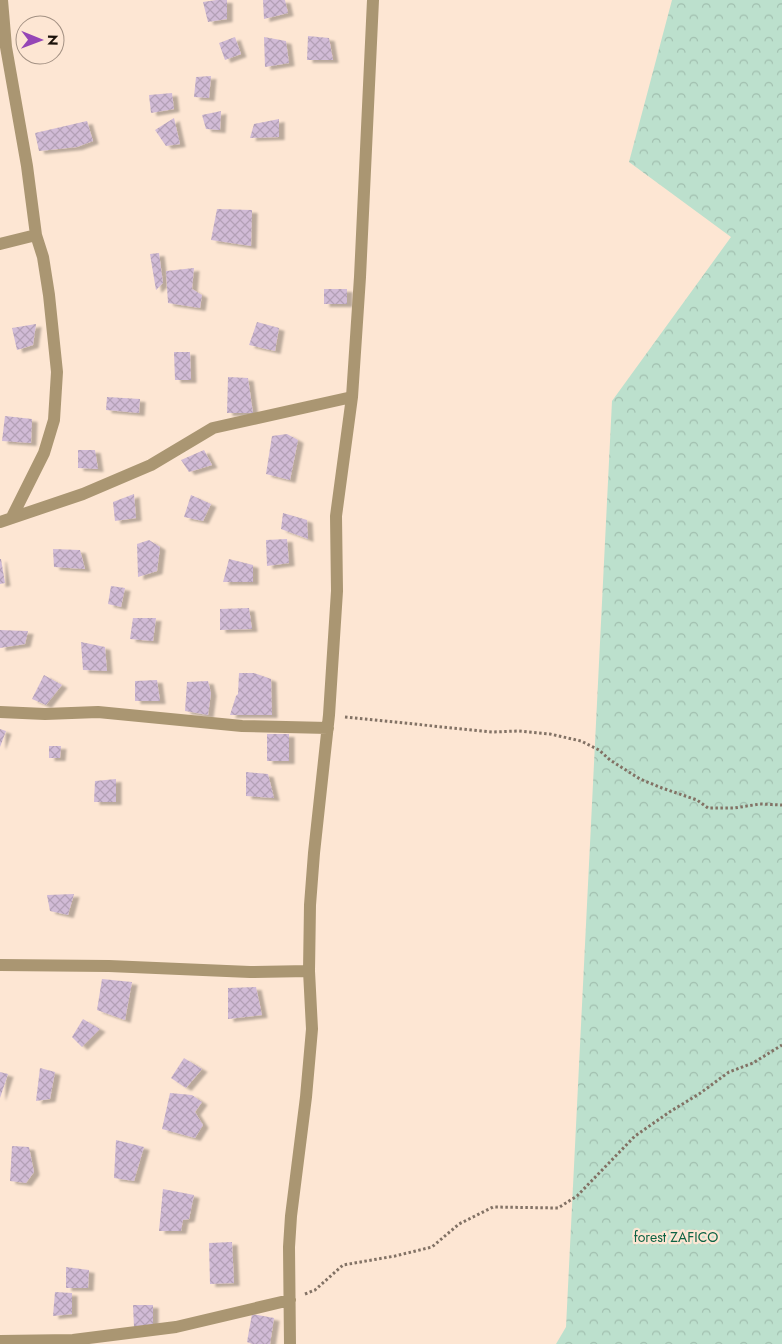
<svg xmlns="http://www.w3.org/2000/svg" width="782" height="1344" font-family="Jost,sans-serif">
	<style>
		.forest { fill: url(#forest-crowns) }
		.building { fill: url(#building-cross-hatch); filter: url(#shadow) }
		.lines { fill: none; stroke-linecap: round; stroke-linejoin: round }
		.path { stroke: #827265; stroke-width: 3; stroke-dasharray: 2.5 2.5; stroke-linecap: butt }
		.minor { stroke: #aa9672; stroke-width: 12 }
		.labels { text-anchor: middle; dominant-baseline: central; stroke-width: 4.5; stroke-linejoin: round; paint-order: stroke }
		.park-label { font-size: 14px; fill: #0c6344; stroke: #fde6d3 }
	</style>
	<defs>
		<pattern id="forest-crowns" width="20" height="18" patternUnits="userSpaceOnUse" patternTransform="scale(1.25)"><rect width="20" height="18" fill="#bce0cd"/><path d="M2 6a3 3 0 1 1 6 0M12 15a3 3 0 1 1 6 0" fill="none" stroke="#a1bfaf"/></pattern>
		<pattern id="building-cross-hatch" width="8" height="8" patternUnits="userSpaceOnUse" patternTransform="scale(1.25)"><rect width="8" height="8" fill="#d1bbd6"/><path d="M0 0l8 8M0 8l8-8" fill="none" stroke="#b3a0b6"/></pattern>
		<filter id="shadow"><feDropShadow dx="5.5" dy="3" stdDeviation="1" flood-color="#0004"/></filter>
	</defs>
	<rect width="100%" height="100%" fill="#fde6d3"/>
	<path class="forest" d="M672,0H782V1344H556L566,1327L612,401L731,237L629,162Z"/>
	<path class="building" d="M216,0H227V19L208,22L203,2Z
		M263,0H285L288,13L264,19Z
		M308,36L329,38L333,60H307Z
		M235,37L241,54L225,60L219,43Z
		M264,37L286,41L289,63L265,67Z
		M211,76L209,98L194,97L196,77Z
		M172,93L174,109L151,113L149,95Z
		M221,111L220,130L206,129L202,115Z
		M174,118L180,144L166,146L155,130Z
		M279,119V137L250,138L254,124Z
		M87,121L93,141L77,147L39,151L35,133Z
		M217,209L252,210L251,246L211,240Z
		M159,253L163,283L156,290L150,254Z
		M194,268L192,289L202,295L200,308L168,303L166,271Z
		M324,289H347V304H324Z
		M257,322L279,328L275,351L249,345Z
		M36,324L33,345L17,350L12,328Z
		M174,352H190L191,380H175Z
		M228,377L248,378L253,413H227Z
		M107,397L140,399L139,413L106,410Z
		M5,416L32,419L31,443L2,441Z
		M287,434L298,440L290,480L266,474L272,436Z
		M78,450H95L98,469L78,468Z
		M204,450L212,465L189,472L181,460Z
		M134,494L136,518L115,521L113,502Z
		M191,495L211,504L203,521L184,517Z
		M283,513L307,520L308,539L281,529Z
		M287,539L289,563L267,566L266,540Z
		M149,540L160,547L157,571L138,577L137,544Z
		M53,549L80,550L85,569L54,567Z
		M0,559H1L5,583L0,584Z
		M229,559L253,565V582H223Z
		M111,586L125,588L121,607L108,604Z
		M249,608L252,629L220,630V609Z
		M133,618H156L153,641L130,639Z
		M0,630L28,631L25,644L0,648Z
		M81,642L105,647L107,671L83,670Z
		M239,673H254L271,679L272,715H230L236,696L238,694Z
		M44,675L62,685L46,705L32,699Z
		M157,680L160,701H135V681Z
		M208,681L211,693L208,715L185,711L187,682Z
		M0,729L6,731L0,747Z
		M267,734H289V761H267Z
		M49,746H61L60,758H49Z
		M246,772L268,774L274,798L246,796Z
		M116,779V802H94L95,781Z
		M74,894L68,915L50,911L47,895Z
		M102,979L132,982L125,1020L97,1010Z
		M256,987L262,1015L228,1019V988Z
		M83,1019L100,1029L82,1047L72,1037Z
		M184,1058L202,1069L186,1088L171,1078Z
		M40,1068L55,1072L50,1099L36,1101Z
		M0,1072L8,1074L0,1098Z
		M170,1093L192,1095L202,1102L195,1112L203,1125L195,1138L162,1129Z
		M116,1140L144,1147L134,1181L114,1178Z
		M12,1146L29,1147L34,1172L26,1183L10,1181Z
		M163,1189L194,1195L189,1219L183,1220L181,1231H159Z
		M232,1242L234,1283L210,1284L209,1243Z
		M66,1267L89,1270L88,1288H66Z
		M55,1292L72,1293V1314L53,1316Z
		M133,1305H153V1325L134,1327Z
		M252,1314L274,1318L270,1344H252L247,1342Z"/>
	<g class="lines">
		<path class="path" d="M345,717L492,732L519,731L550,734L581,741L599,750L610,760L640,779L662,788L697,800L708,808H734L760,804L782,805
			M305,1294L315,1290L343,1265L395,1256L432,1247L459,1224L493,1207L558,1208L577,1196L635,1136L671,1111L699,1094L729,1072L753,1063L782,1045"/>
		<path class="minor" d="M2,0L6,47L27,166L36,235L43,257L49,295L57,372L54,420L44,453L12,517
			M0,244L36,235
			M0,522L83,494L151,465L213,428L352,397
			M0,712L45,714L98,712L242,726L328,728
			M0,965L109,966L250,972L309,971
			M0,1341L73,1340L176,1327L290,1300
			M290,1344L289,1247L291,1216L306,1097L312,1029L309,971L310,905L314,853L329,715L337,591L336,516L352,397L360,277L373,0"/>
	</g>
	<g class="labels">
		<g class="park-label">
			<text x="676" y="1237">forest ZAFICO</text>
		</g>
	</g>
	<g transform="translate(40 40) rotate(91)"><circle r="24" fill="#fde6d3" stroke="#a39183"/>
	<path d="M0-4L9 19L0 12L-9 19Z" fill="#9546b6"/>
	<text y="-8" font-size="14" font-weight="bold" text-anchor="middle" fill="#1b120a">N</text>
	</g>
</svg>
